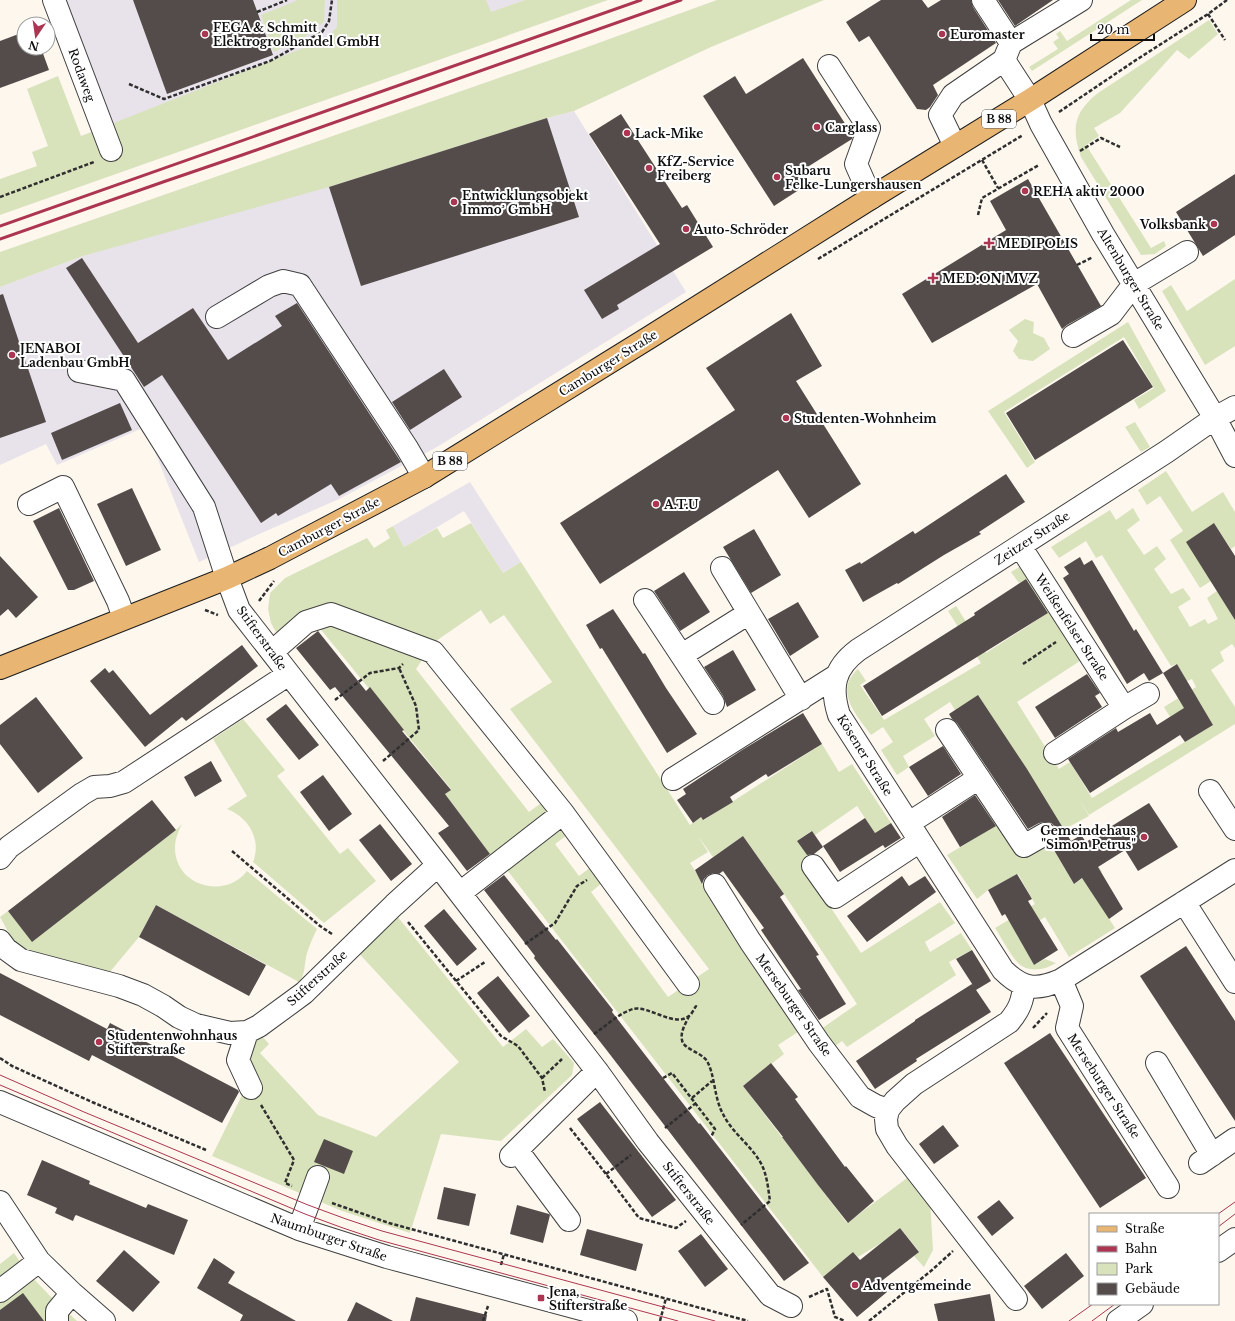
<svg xmlns="http://www.w3.org/2000/svg" width="1235" height="1321" font-family="'Libre Baskerville',serif">
	<style>
		.industrial { fill: #e8e2ea }
		.green { fill: #d8e3bc }
		.building { fill: #544c4a }
		.lines { fill: none; stroke-linecap: round; stroke-linejoin: round }
		.minor-casing { stroke: #404040; stroke-width: 24 }
		.major-casing { stroke: #1e1e1e; stroke-width: 24 }
		.path { stroke: #2f2f2f; stroke-width: 2.5; stroke-dasharray: 4 2; stroke-linecap: butt }
		.minor { stroke: #fff; stroke-width: 22 }
		.major { stroke: #e8b573; stroke-width: 22 }
		.tram { stroke: #ac3552; stroke-width: 1 }
		.rail { stroke: #ac3552; stroke-width: 3 }
		.poi-dot { fill: #ac3552; stroke: #fff; stroke-width: 1.5 }
		.labels { text-anchor: middle; dominant-baseline: central; stroke-width: 4; stroke-linejoin: round; paint-order: stroke }
		.shield { fill: #fff; stroke: #565656; stroke-width: 1 }
		.shield-label { font-size: 11px; font-weight: bold; fill: #0d0d0d }
		.poi-label { font-size: 12px; font-weight: bold; fill: #0d0d0d; stroke: #fff; text-anchor: start }
		.street-label { font-size: 12px; fill: #0d0d0d; stroke: #fff }
	</style>
	<rect width="100%" height="100%" fill="#fdf7ee"/>
	<path class="industrial" d="M60,0H525L120,149Z
		M574,111L686,292L437,447L339,499L257,535L199,562L145,427L57,465L46,444L0,465V287L83,256L547,118Z
		M470,482L521,562L503,573L464,511L404,547L393,526Z"/>
	<path class="green" d="M296,0H325L324,22L306,36L274,52L261,15L296,1Z
		M337,0H486L491,12L525,0H608L0,215V179L37,166L32,152L48,146L27,89L58,76L81,136L326,39L337,27Z
		M717,0H824L711,47L574,111L547,118L329,187L83,256L0,287V252L579,50Z
		M1131,0H1142L1032,71L1029,67L1058,49L1053,42L1059,38L1056,34L1060,31L1067,41Z
		M1209,20L1218,34L1189,59L1177,50L1120,113L1094,128L1099,136L1086,145L1151,248L1164,241L1166,246L1155,254L1141,255L1081,157C1071,128 1074,112 1098,93Z
		M1235,279V346L1205,365L1162,291L1171,285L1187,311Z
		M1025,319L1034,322L1033,333L1044,338L1050,349L1033,361L1019,359L1013,351L1018,341L1009,330Z
		M1128,322L1166,391L1139,409L1134,400L1154,388L1124,337L1004,412L1035,462L1027,468L988,411Z
		M1135,422L1150,447L1141,452L1125,427Z
		M1166,471L1192,512L1223,492L1235,512V546L1231,549L1214,523L1187,542L1211,581L1200,588L1170,540L1183,531L1160,496L1147,505L1138,490Z
		M1133,508L1140,520L1127,530L1144,555L1157,546L1166,559L1154,569L1171,594L1183,588L1191,599L1178,607L1190,627L1205,619L1208,624L1218,619L1207,598L1217,591L1235,609V648L1232,644L1220,652L1224,661L1211,670L1235,707V724L1089,815L1079,799L1089,816L1063,830L955,710L950,702L924,719L935,736L903,756L909,767L897,775L881,750L893,742L883,727L871,735C857,715 833,691 858,669L866,681L860,685L884,720L981,663L948,611L956,606L986,653L1048,613L1026,579L1019,583L1011,572L1019,567L1025,571L1083,659L1017,702L1059,769L1070,762L1092,798L1213,725L1198,700L1170,717L1164,707L1196,687L1192,679L1187,681L1177,664L1171,666L1102,555L1096,558L1086,541L1059,558L1051,547L1110,510L1116,520Z
		M471,523L503,573L521,562L690,825L701,817L704,820L822,744L839,772L852,764L891,823L875,833L857,806L815,835L811,831L797,841L809,858L801,863L861,953L940,902L955,923L925,942L930,952L961,933L972,950L949,962L956,975L847,1047L842,1041L834,1047L821,1029L857,1004L784,894L743,836L713,857L698,836L708,852L690,863L798,1032L778,1045L784,1054L743,1086L847,1223L911,1175L930,1200L933,1250L924,1267L914,1256L919,1251L900,1228L881,1243L858,1257L853,1252L823,1277L504,866L560,827L566,836L555,844L579,876L591,867L602,883L591,892L668,997L709,969L510,709L552,682L504,615L490,624L481,610L433,643L326,609L277,634L271,623L268,609L270,593L285,578L367,538L374,548L390,538L386,530L393,526L404,547L437,528L443,538Z
		M325,621L424,657L416,669L529,812L541,803L547,810L546,816L492,857L445,794L451,789L318,626Z
		M243,719L285,770L277,776L340,854L348,848L376,881L324,923L253,862C262,839 248,817 227,809L247,796L213,739Z
		M182,824C178,832 175,839 175,848C175,886 225,900 247,871L317,929C313,937 310,944 307,953C304,963 306,974 299,982L156,905L139,937L109,973L42,956L15,944L0,917L8,911L32,941L176,830Z
		M999,824L1022,858L1045,844L1050,851L1055,852L1074,884L1099,867L1102,872L1090,881L1097,900L1115,928L1069,957L1045,917L1017,935L1034,965L1045,959L1056,963C1045,970 1028,973 1018,963C1011,956 1001,937 995,928L1035,904L1018,874L988,890L977,899L947,855Z
		M393,911L503,1047L526,1029L542,1047L553,1039L574,1063L572,1075L501,1141L441,1134L410,1233L342,1211L212,1156L245,1089V1060L254,1037L261,1035L269,1044L260,1053L318,1115L376,1137L459,1062L354,948Z
		M14,1253L23,1266L0,1284V1264Z
		M30,1275L51,1297L77,1321H0V1297Z"/>
	<path class="building" d="M133,0H253L273,55L167,94Z
		M881,0H922L928,8L941,0H971L973,7L996,43L933,85L938,95L930,107L926,110L917,109L869,36L859,42L846,22Z
		M998,0H1053L1015,26Z
		M24,32V48H41L49,70L0,88V41Z
		M803,58L853,136L852,139L798,173L805,186L774,206L703,96L735,76L746,94Z
		M621,114L682,208L687,205L713,247L617,305L619,309L602,319L584,290L660,244L589,134Z
		M547,118L579,217L361,286L329,187Z
		M1235,174V235L1203,256L1176,212Z
		M1028,179L1101,306L1067,325L1062,329L1037,284L932,343L902,294L1006,230L990,201Z
		M82,258L138,343L193,308L228,360L282,326L275,316L297,303L401,462L339,496L331,484L278,516L276,513L261,523L162,375L144,387L66,268Z
		M3,294L46,422L0,438V295Z
		M791,313L822,366L796,381L861,484L809,518L778,470L600,584L560,523L735,410L706,368Z
		M1123,340L1153,387L1035,460L1006,413Z
		M444,369L462,397L410,430L392,402Z
		M120,403L132,430L62,460L51,433Z
		M1006,474L1025,502L979,532L981,534L944,555L898,584L897,583L863,602L845,570L860,562L861,564L913,531L915,534Z
		M132,488L161,550L126,566L97,504Z
		M59,508L94,581L74,590H68L33,521Z
		M1214,523L1235,556V620L1186,542Z
		M754,529L781,575L751,593L723,547Z
		M0,556L38,597L16,618L8,609L0,616Z
		M1080,557L1084,565L1092,560L1134,631L1136,629L1163,673L1149,681L1144,673L1127,684L1063,578L1069,574L1064,567Z
		M684,572L710,612L680,631L654,591Z
		M1026,579L1048,613L882,716L863,686L975,615L974,613Z
		M798,602L819,637L790,656L768,619Z
		M613,609L643,654L645,653L666,688L697,734L667,753L602,648L600,649L586,625Z
		M318,631L366,691L370,687L404,730L402,731L451,790L445,794L490,854L467,871L438,833L449,826L335,687L330,690L296,648Z
		M242,645L258,666L186,721L182,717L145,747L90,681L105,668L109,673L113,670L150,715Z
		M733,650L756,690L727,707L723,696L704,667Z
		M1177,664L1213,725L1185,742L1180,735L1090,793L1068,759L1116,728L1118,732L1150,713L1157,725L1184,708L1163,673Z
		M1087,674L1100,693L1095,696L1102,707L1055,738L1035,707Z
		M978,695L1027,769L1071,841L1081,835L1086,842L1149,803L1178,847L1138,871L1125,850L1098,867L1123,909L1109,919L1082,878L1074,884L1051,845L1056,840L1057,834L1056,827L1051,823L1045,822L1039,823L1028,829L957,723L952,719L949,714Z
		M36,697L83,758L38,793L0,744V725Z
		M286,704L319,745L299,760L266,719Z
		M803,713L822,744L768,777L766,774L730,797L733,802L703,820L701,817L693,823L677,800L686,794L683,789L742,750Z
		M943,746L961,774L928,796L909,767Z
		M211,761L222,781L195,797L184,777Z
		M323,775L352,814L329,831L300,792Z
		M975,795L996,826L960,847L942,817Z
		M152,800L176,830L32,942L8,911Z
		M865,818L883,845L840,872L823,846Z
		M891,823L901,838L885,848L875,833Z
		M380,824L412,864L391,881L359,840Z
		M812,831L823,847L814,854L807,855L797,841Z
		M743,836L784,894L780,897L819,955L816,956L846,1004L819,1020L798,990L801,989L761,930L764,928L723,871L719,874L714,873L708,875L704,879L702,884L695,870Z
		M1017,874L1032,899L1028,901L1058,950L1034,965L1005,914L1002,916L988,890Z
		M504,875L556,940L557,939L613,1010L612,1012L663,1078L699,1124L700,1123L809,1263L784,1281L605,1048L534,958L535,956L484,890Z
		M902,876L909,886L925,876L936,892L867,942L847,916Z
		M156,905L266,965L249,996L139,937Z
		M444,909L477,949L457,966L424,926Z
		M1186,946L1235,1021V1121L1140,976Z
		M972,950L991,981L976,990L956,959Z
		M0,973L107,1029L110,1023L238,1090L239,1092L222,1123L92,1055L89,1061L0,1015Z
		M498,976L530,1016L509,1033L477,993Z
		M972,984L991,1012L916,1059L917,1061L875,1089L856,1061L915,1021V1020Z
		M1050,1033L1146,1178L1100,1208L1004,1063Z
		M771,1063L798,1097L795,1099L845,1167L846,1166L874,1201L848,1223L818,1185L782,1137H783L743,1086Z
		M600,1102L676,1200L652,1217L577,1119Z
		M943,1125L959,1146L934,1164L919,1144Z
		M324,1139L353,1151L344,1174L314,1162Z
		M42,1160L90,1181L89,1184L146,1208L148,1204L188,1220L174,1255L76,1215L75,1216L73,1221L55,1213L57,1208L27,1195Z
		M444,1187L476,1194L469,1226L437,1219Z
		M999,1200L1014,1218L992,1236L977,1217Z
		M517,1205L549,1214L550,1215L543,1243L510,1234Z
		M900,1228L919,1252L879,1283L887,1292L857,1317L823,1277L853,1252L860,1260Z
		M587,1229L643,1244L636,1271L580,1255Z
		M701,1234L728,1269L705,1287L678,1251Z
		M124,1250L160,1282L133,1312L96,1281Z
		M1066,1253L1084,1276L1042,1309L1024,1286Z
		M214,1258L235,1272L228,1283L296,1321H240L243,1315L197,1288Z
		M23,1293L44,1321H0V1310Z
		M990,1294L995,1321H938L934,1304Z
		M416,1297L487,1315L486,1321H410Z
		M356,1302L393,1321H347Z"/>
	<g class="lines">
		<g class="minor-casing">
			<path id="minor" d="M54,0L111,150
				M983,0L1011,43
				M1004,60L1030,100L1041,124L1103,234L1215,418L1235,456
				M829,66L869,128L856,164L871,198
				M955,146L940,115L953,95L1004,60L1011,43L1081,0
				M217,317L269,286L283,281L300,285L407,448L424,477
				M1073,336L1111,314L1134,284L1187,252
				M79,371L124,380L204,507L227,578L239,610L438,865L597,1071L648,1142L770,1295L791,1306
				M1235,407L1215,418L1166,452L858,650C834,668 830,687 839,715L1003,970C1022,989 1036,991 1061,980L1235,870
				M29,504L63,487L118,601L124,618
				M1020,546L1124,708
				M722,568L801,699
				M645,600L713,703
				M272,652L306,622L331,614L433,652L563,813
				M682,655L749,613
				M947,730L1024,846L1045,834
				M1055,753L1124,708L1148,694
				M673,779L836,676
				M1210,791L1235,829
				M909,823L979,778
				M0,858L9,847L82,794L94,787L110,786L124,782L289,674
				M813,866L835,897L920,841
				M715,885L750,941L819,1043L860,1097L876,1106L888,1110
				M460,893L563,813L688,984
				M1184,902L1235,982
				M0,941L6,949L21,960L119,986L143,995L163,1006L179,1017L196,1025L230,1033L247,1032L259,1026L304,993L394,905L438,865
				M1061,980L1072,1006L1067,1028L1168,1187
				M247,1032L238,1060L251,1088
				M1157,1063L1212,1155
				M0,1102L299,1229L387,1257L626,1321
				M517,1150L569,1220
				M511,1156L597,1071
				M1200,1163L1235,1139
				M0,1202L39,1261L72,1293L104,1321
				M299,1229L318,1177
				M1218,1251L1235,1239
				M0,1291L39,1261
				M1016,1299L897,1146L887,1129L886,1119L888,1110L895,1101L914,1084L1009,1022C1019,1010 1023,1001 1024,985
				M57,1321V1311L72,1293
				M1118,1321L1142,1304"/>
		</g>
		<g class="major-casing">
			<path id="major" d="M0,668L227,578L270,558L424,477L650,337L871,198L1030,100L1185,0"/>
		</g>
		<path class="path" d="M257,12L287,0
			M1208,14L1225,40
			M129,84L164,99L270,61L322,32L329,21L332,0
			M1059,112L1136,60L1208,14L1227,0
			M1080,151L1101,138L1120,147
			M982,160L998,188
			M0,197L94,162
			M978,215L982,198L1039,165
			M818,259L1023,135
			M1077,265L1093,257
			M259,601L274,581
			M205,610L218,615
			M1023,664L1056,642
			M335,700L370,673L399,668L403,664
			M383,761L419,730L416,706L399,668
			M232,851L320,926L332,934
			M408,922L501,1036L518,1046L542,1078L545,1092
			M525,944L555,923L577,886L587,880
			M456,981L485,962
			M689,1016C686,1023 680,1032 682,1040C683,1049 701,1052 707,1061C715,1075 714,1098 723,1114C731,1131 749,1144 759,1160C767,1172 768,1188 770,1201L741,1225
			M1033,1028L1047,1013
			M594,1034C606,1026 619,1013 633,1009C648,1005 675,1028 689,1016C692,1014 694,1009 696,1006V1004
			M0,1058L12,1066L92,1102L206,1150
			M542,1078L562,1059
			M663,1078L672,1073L715,1129L711,1137
			M692,1098L712,1081
			M261,1105L294,1160L285,1183L292,1186
			M570,1128L606,1174L639,1218L676,1228L686,1221
			M665,1128L696,1103
			M606,1174L631,1155
			M332,1203L389,1223L748,1321
			M501,1265L504,1254
			M809,1297L827,1289L835,1317L845,1321
			M483,1321L488,1306
			M660,1321L666,1298
			M869,1321L932,1270L953,1251"/>
		<use href="#minor" class="minor"/>
		<use href="#major" class="major"/>
		<path class="tram" d="M0,1075L84,1112L308,1205L346,1219L382,1231L715,1321
			M0,1085L305,1214L343,1228L379,1240L678,1321
			M1218,1214L1235,1202
			M1218,1227L1235,1214
			M1069,1321L1093,1304
			M1092,1321L1115,1304"/>
		<path class="rail" d="M0,226L641,0
			M0,239L163,182L245,154L681,0"/>
	</g>
	<g class="poi-dot">
		<circle cx="205" cy="34" r="4"/>
		<circle cx="942" cy="34" r="4"/>
		<circle cx="817" cy="127" r="4"/>
		<circle cx="627" cy="133" r="4"/>
		<circle cx="649" cy="168" r="4"/>
		<circle cx="777" cy="177" r="4"/>
		<circle cx="1025" cy="191" r="4"/>
		<circle cx="454" cy="202" r="4"/>
		<circle cx="1214" cy="224" r="4"/>
		<circle cx="686" cy="229" r="4"/>
		<path d="M987 237h4v4h4v4h-4v4h-4v-4h-4v-4h4z"/>
		<path d="M931 272h4v4h4v4h-4v4h-4v-4h-4v-4h4z"/>
		<circle cx="12" cy="355" r="4"/>
		<circle cx="786" cy="418" r="4"/>
		<circle cx="656" cy="504" r="4"/>
		<circle cx="1144" cy="837" r="4"/>
		<circle cx="99" cy="1042" r="4"/>
		<circle cx="855" cy="1285" r="4"/>
		<rect x="537" y="1294" width="8" height="8" rx="2"/>
	</g>
	<g class="labels">
		<g class="shield">
			<rect x="982" y="110" width="34" height="18" rx="3"/>
			<rect x="433" y="452" width="34" height="18" rx="3"/>
		</g>
		<g class="shield-label">
			<text x="999" y="119">B 88</text>
			<text x="450" y="461">B 88</text>
		</g>
		<g class="poi-label">
			<text x="213" y="27">FEGA &amp; Schmitt<tspan x="213" dy="14">Elektrogroßhandel GmbH</tspan></text>
			<text x="950" y="34">Euromaster</text>
			<text x="825" y="127">Carglass</text>
			<text x="635" y="133">Lack-Mike</text>
			<text x="657" y="161">KfZ-Service<tspan x="657" dy="14">Freiberg</tspan></text>
			<text x="785" y="170">Subaru<tspan x="785" dy="14">Felke-Lungershausen</tspan></text>
			<text x="1033" y="191">REHA aktiv 2000</text>
			<text x="462" y="195">Entwicklungsobjekt<tspan x="462" dy="14">Immo⁵ GmbH</tspan></text>
			<text x="1206" y="224" text-anchor="end">Volksbank</text>
			<text x="694" y="229">Auto-Schröder</text>
			<text x="997" y="243">MEDIPOLIS</text>
			<text x="942" y="278">MED:ON MVZ</text>
			<text x="20" y="348">JENABOI<tspan x="20" dy="14">Ladenbau GmbH</tspan></text>
			<text x="794" y="418">Studenten-Wohnheim</text>
			<text x="664" y="504">A.T.U</text>
			<text x="1136" y="830" text-anchor="end">Gemeindehaus<tspan x="1136" dy="14">"Simon Petrus"</tspan></text>
			<text x="107" y="1035">Studentenwohnhaus<tspan x="107" dy="14">Stifterstraße</tspan></text>
			<text x="863" y="1285">Adventgemeinde</text>
			<text x="549" y="1291">Jena,<tspan x="549" dy="14">Stifterstraße</tspan></text>
		</g>
		<g class="street-label">
			<text transform="translate(82 75) rotate(70)">Rodaweg</text>
			<text transform="translate(1131 279) rotate(59)">Altenburger Straße</text>
			<text transform="translate(608 363) rotate(-32)">Camburger Straße</text>
			<text transform="translate(329 527) rotate(-28)">Camburger Straße</text>
			<text transform="translate(1032 538) rotate(-33)">Zeitzer Straße</text>
			<text transform="translate(1072 627) rotate(57)">Weißenfelser Straße</text>
			<text transform="translate(262 638) rotate(54)">Stifterstraße</text>
			<text transform="translate(865 755) rotate(58)">Kösener Straße</text>
			<text transform="translate(317 978) rotate(-42)">Stifterstraße</text>
			<text transform="translate(794 1005) rotate(55)">Merseburger Straße</text>
			<text transform="translate(1104 1086) rotate(57)">Merseburger Straße</text>
			<text transform="translate(689 1193) rotate(52)">Stifterstraße</text>
			<text transform="translate(329 1237) rotate(19)">Naumburger Straße</text>
		</g>
	</g>
	<rect x="1089" y="1213" width="130" height="92" fill="#ffffff" stroke="#9e9e9e"/>
	<rect x="1097" y="1226" width="20" height="6" fill="#e8b573" stroke="#9e9e9e"/>
	<text x="1125" y="1233" font-size="12" fill="#0d0d0d">Straße</text>
	<rect x="1097" y="1246" width="20" height="6" fill="#ac3552" stroke="#9e9e9e"/>
	<text x="1125" y="1253" font-size="12" fill="#0d0d0d">Bahn</text>
	<rect x="1097" y="1263" width="20" height="12" fill="#d8e3bc" stroke="#9e9e9e"/>
	<text x="1125" y="1273" font-size="12" fill="#0d0d0d">Park</text>
	<rect x="1097" y="1283" width="20" height="12" fill="#544c4a" stroke="#9e9e9e"/>
	<text x="1125" y="1293" font-size="12" fill="#0d0d0d">Gebäude</text>
	<g transform="translate(36 36) rotate(193)"><circle r="19" fill="#ffffff" stroke="#9e9e9e"/>
	<path d="M0-3L7 15L0 10L-7 15Z" fill="#ac3552"/>
	<text y="-6" font-size="11" font-weight="bold" text-anchor="middle" fill="#0d0d0d">N</text>
	</g>
	<path d="M1091 34v6h63v-6" fill="none" stroke="#0d0d0d" stroke-width="2"/>
	<text x="1097" y="34" font-size="12" fill="#0d0d0d" stroke="#ffffff" stroke-width="3" paint-order="stroke">20 m</text>
</svg>
